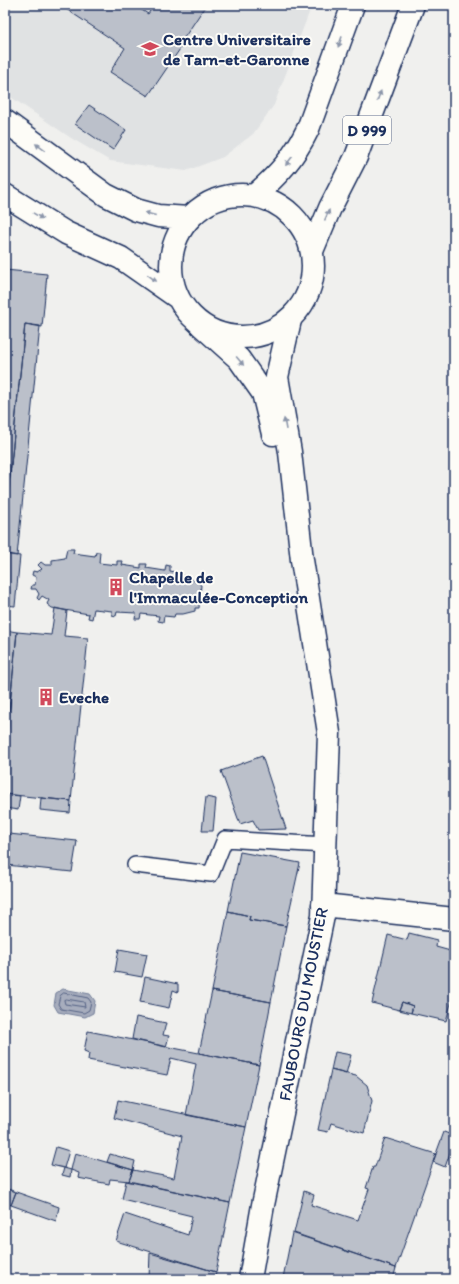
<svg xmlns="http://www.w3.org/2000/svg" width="459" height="1284" font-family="Itim,sans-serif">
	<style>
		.built { fill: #e0e2e3 }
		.water { fill: #a7adbd; stroke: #6f7b97 }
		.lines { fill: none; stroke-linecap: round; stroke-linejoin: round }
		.shore { stroke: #536184; stroke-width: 1 }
		.building { fill: #bbc0ca; stroke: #1b2f5e }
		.lane-casing { stroke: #1b2f5e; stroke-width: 18 }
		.street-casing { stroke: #1b2f5e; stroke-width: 25 }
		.secondary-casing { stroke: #1b2f5e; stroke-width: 25 }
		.primary-casing { stroke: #1b2f5e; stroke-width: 25 }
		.lane { stroke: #fdfcf7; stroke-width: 15 }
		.street { stroke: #fdfcf7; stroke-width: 22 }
		.secondary { stroke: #fdfcf7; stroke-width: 22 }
		.primary { stroke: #fdfcf7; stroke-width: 22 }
		.oneway { fill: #8c96aa }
		.labels { text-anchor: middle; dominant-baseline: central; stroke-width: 4; stroke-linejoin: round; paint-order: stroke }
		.shield { fill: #fdfcf7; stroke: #5f6c8c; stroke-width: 1 }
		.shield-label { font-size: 16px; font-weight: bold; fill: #1b2f5e }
		.poi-label { font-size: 17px; font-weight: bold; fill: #1b2f5e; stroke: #fdfcf7; text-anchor: start }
		.street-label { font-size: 17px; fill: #1b2f5e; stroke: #fdfcf7 }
	</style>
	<rect width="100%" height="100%" fill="#f0f0ee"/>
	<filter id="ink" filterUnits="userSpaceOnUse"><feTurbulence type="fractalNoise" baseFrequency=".025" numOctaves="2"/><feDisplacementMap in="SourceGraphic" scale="8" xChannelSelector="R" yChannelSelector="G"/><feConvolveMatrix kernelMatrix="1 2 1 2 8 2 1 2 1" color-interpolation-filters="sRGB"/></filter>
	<g filter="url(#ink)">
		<path class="built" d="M5,5H312L274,105L253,134L223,157L186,171L110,161L71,138L5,93Z"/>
		<path class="water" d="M63,989L90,994L95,1001L93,1013L85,1017L58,1012L54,1005L56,993Z"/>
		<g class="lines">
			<path class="shore" d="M64,993L88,998L91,1002L89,1010L84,1013L61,1009L58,1004L60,996Z
				M66,999L84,1002L85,1007L65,1004L64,1000Z"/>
		</g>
		<path class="building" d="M60,5H134L148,14L154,5H206L184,38L186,40L148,96L110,72L125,48Z
			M89,105L126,130L113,150L75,124Z
			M5,270L47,274L42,327L25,324L5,525Z
			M25,324L40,326L17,556L5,554V525Z
			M67,549H74L73,553L95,556L96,552H100L99,563L117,565V561H123L122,565L141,568V564H147L146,568L165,571L166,565L170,566V571L181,573L180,576H186L201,585L199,608H195V611L183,614H175L174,617L164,616L163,622L158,621L159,616L141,614L140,619H135L136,613L117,612L116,616L112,615V611L94,609L92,619L88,618L89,614L52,608L47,604L49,600L42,596L39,600L37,598L39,594L36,589H31L32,585H35L36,577L32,575L33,571L37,572L42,569L38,565L41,562L45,565H52V560L65,558Z
			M5,554L20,556L15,606L5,605Z
			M55,608L67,611L64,636L88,638L71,801L5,794V756L17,632L51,635Z
			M5,630L17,632L5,756Z
			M262,756L286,829L258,830L253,820L240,824L221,771Z
			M5,794L20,796L18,810L5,808Z
			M206,797L216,799L213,831H202Z
			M41,798L71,801L70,813L40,810Z
			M5,833L9,834L6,865L5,864Z
			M9,834L77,841L72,872L6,865Z
			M240,852L300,863L286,926L249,920L250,916L228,911Z
			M228,911L250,916L249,920L286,926L271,1002L212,991Z
			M409,933L437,940L436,947L454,952V993L446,1021L411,1013L413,1006L402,1002L399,1010L372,1003L388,935L407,940Z
			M119,949L147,954L142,977L115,972Z
			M145,977L178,984V992L173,990L169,1008L140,1002Z
			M212,991L271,1002L259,1065L199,1053Z
			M402,1002L413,1006L411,1013L399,1010Z
			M136,1017L166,1023L163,1035L169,1036L166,1047L132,1039Z
			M88,1031L259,1065L246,1127L186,1115L196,1064L171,1058L167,1075L88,1060L89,1053L84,1051Z
			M335,1052L351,1055L346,1074L331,1070Z
			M331,1070L356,1076L367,1085L372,1101L364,1133L331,1123L328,1132L318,1130Z
			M118,1100L246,1127L230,1203L129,1181L133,1170L174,1178L182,1136L114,1118Z
			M444,1132L454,1136V1142L445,1167L433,1162Z
			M385,1138L436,1154L396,1268L294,1233L304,1191L314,1195L311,1205L358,1220L369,1189L366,1188L373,1167H375Z
			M56,1147L69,1151L64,1168L51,1165Z
			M75,1153L133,1170L129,1181L110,1179L109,1184L78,1178L79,1173L71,1170Z
			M110,1154L135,1161L133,1170L107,1162Z
			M64,1168L71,1170L70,1177L62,1175Z
			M126,1181L230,1203L216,1272L116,1241L125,1214L188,1235L192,1216L122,1199Z
			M5,1188L16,1192L11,1205L5,1202Z
			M16,1192L59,1207L56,1221L11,1205Z
			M292,1233L396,1268L393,1279L283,1278Z
			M150,1253L216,1272L215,1279H149Z"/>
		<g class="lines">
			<g class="lane-casing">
				<path id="lane" d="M135,865L211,874L225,839L325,845"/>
			</g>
			<g class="street-casing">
				<path id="street" d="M323,905L454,919"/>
			</g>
			<g class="secondary-casing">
				<path id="secondary" d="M201,325L239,359L263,393L273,434
					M250,1279L263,1205L323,916L329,733L302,560L290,452L277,377L290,320"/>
			</g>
			<g class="primary-casing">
				<path id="primary" d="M5,121L106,195L136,210L158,216L189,218
					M171 266a71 71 0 1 1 142 0a71 71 0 1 1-142 0Z
					M5,195L66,233L121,258L177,297
					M254,196C278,175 294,158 308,129L353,5
					M312,251L330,208L356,157L413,5"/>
			</g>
			<use href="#lane" class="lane"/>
			<use href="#street" class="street"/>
			<use href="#secondary" class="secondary"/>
			<use href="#primary" class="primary"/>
		</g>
		<defs><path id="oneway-solid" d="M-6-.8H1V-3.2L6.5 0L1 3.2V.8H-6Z"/></defs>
		<g class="oneway">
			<use href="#oneway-solid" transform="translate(340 42) rotate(110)"/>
			<use href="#oneway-solid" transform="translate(379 96) rotate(-69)"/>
			<use href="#oneway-solid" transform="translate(40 147) rotate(-144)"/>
			<use href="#oneway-solid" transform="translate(289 161) rotate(127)"/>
			<use href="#oneway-solid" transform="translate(150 214) rotate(-165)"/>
			<use href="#oneway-solid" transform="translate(327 215) rotate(-66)"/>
			<use href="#oneway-solid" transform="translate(38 216) rotate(31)"/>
			<use href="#oneway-solid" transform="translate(152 278) rotate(36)"/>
			<use href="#oneway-solid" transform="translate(240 361) rotate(50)"/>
			<use href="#oneway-solid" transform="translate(285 424) rotate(-100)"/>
		</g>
	</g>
	<defs>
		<g id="university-bare" transform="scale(1.38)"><path d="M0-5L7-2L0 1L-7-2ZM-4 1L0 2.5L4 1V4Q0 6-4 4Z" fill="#d1495b" stroke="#fdfcf7" stroke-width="2.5" paint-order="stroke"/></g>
		<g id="building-bare" transform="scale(1.38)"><path d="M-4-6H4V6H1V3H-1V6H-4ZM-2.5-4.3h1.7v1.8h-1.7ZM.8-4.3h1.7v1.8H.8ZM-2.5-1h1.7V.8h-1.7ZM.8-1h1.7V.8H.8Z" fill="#d1495b" stroke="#fdfcf7" stroke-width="2.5" paint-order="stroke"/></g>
	</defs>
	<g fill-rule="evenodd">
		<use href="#university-bare" x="150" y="49"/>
		<use href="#building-bare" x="116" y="587"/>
		<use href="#building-bare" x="46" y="697"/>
	</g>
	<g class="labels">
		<rect class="shield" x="343" y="116" width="48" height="28" rx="3"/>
		<g class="shield-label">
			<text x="367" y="130">D 999</text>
		</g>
		<g class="poi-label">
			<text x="163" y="39">Centre Universitaire<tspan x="163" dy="20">de Tarn-et-Garonne</tspan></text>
			<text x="129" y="577">Chapelle de<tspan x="129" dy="20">l'Immaculée-Conception</tspan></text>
			<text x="59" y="697">Eveche</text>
		</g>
		<g class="street-label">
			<text transform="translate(303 1004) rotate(-79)">FAUBOURG DU MOUSTIER</text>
		</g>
	</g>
	<rect width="459" height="1284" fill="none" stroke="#fdfcf7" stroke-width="20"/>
	<rect x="10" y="10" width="439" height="1264" fill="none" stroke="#1b2f5e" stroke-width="1.5" filter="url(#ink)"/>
</svg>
